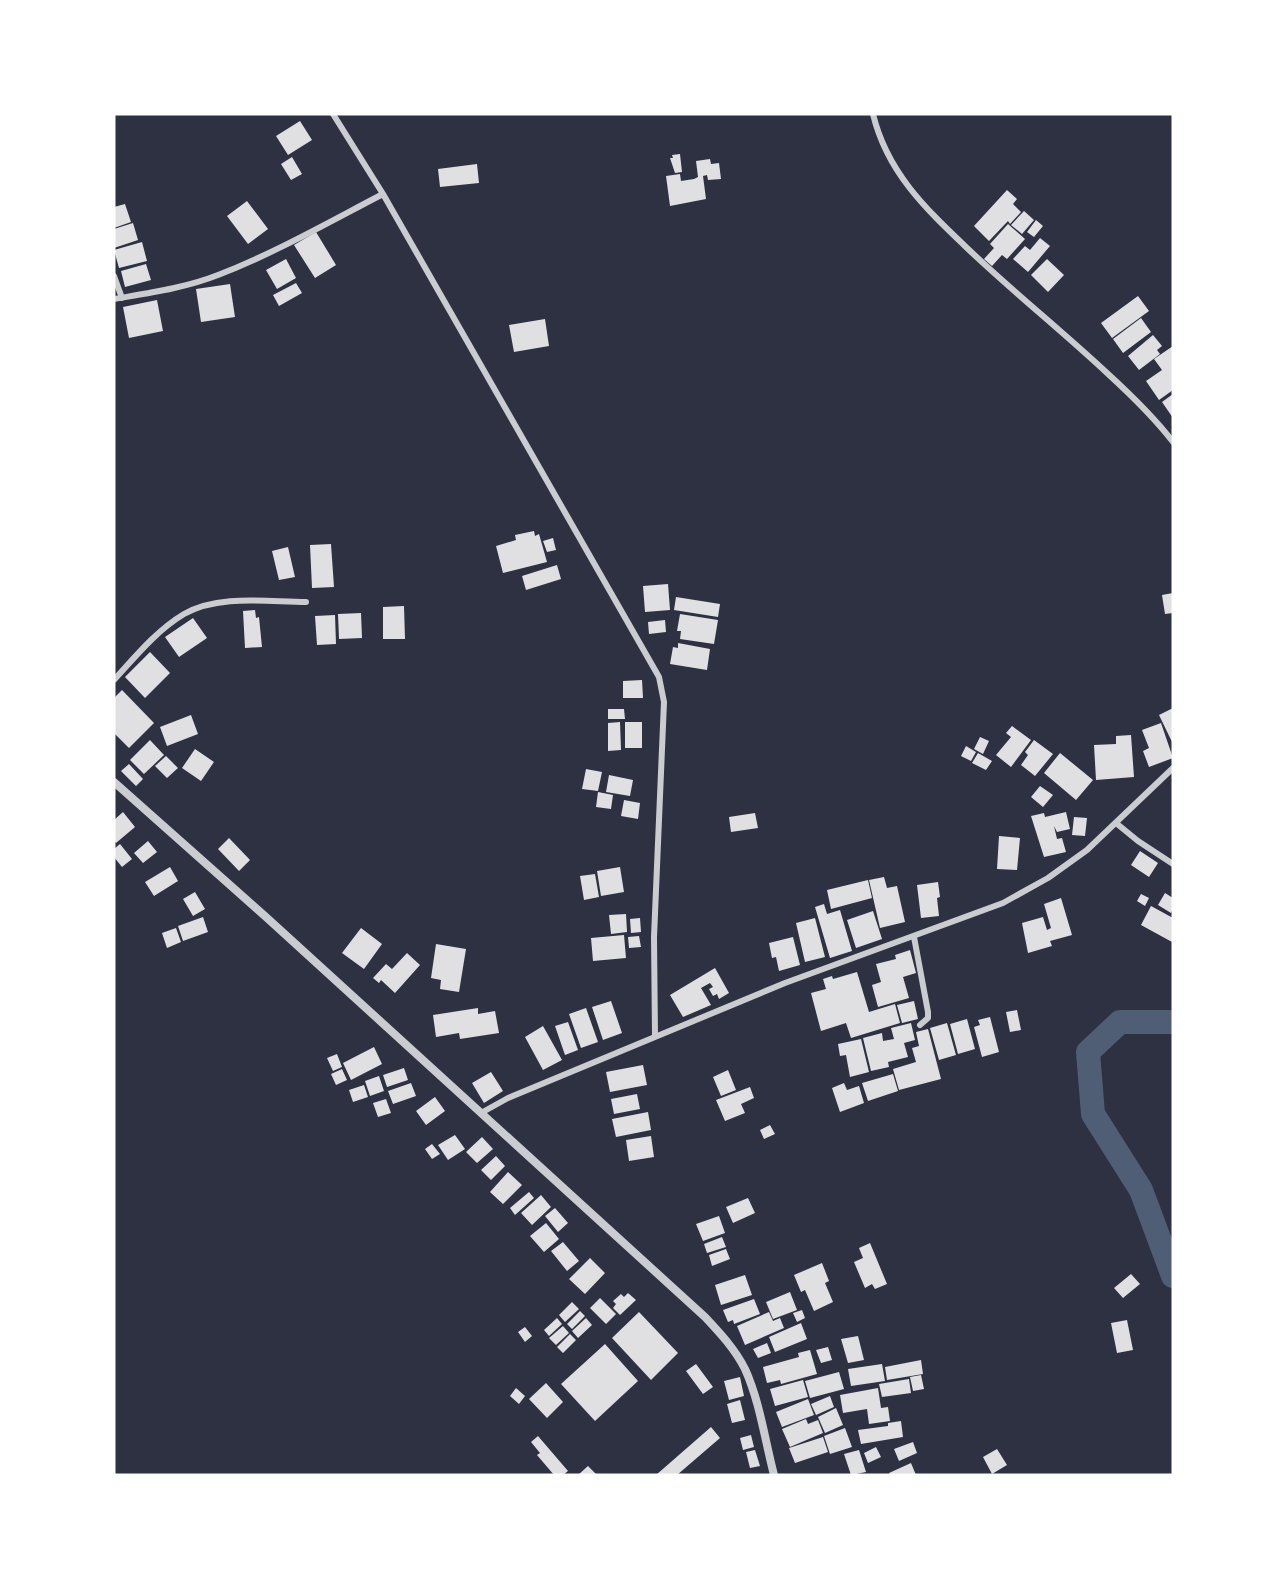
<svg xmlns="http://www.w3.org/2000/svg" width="1287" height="1589" font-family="Karla,sans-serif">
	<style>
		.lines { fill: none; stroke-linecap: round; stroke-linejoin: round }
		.river { stroke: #4f5d75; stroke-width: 24 }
		.building { fill: #e0e0e3 }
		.minor { stroke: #caccd0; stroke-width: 6 }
		.tertiary { stroke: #caccd0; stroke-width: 8 }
	</style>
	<rect width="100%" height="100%" fill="#2d3142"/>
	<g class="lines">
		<path class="river" d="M1173,1022H1120L1088,1052L1093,1114L1141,1190L1173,1276"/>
	</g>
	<path class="building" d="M300,121L312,140L288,155L276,136Z
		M680,154L682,172L675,173L670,158H673L672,155Z
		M292,157L302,174L291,180L281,164Z
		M710,159L711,164L719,163L721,179L708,180L707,175L703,176L706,199L670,206L666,176L680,174L681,181L694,179L698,177L696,161Z
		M477,164L479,183L440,187L438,169Z
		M1007,190L1017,199L1013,204L1021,212L1010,224L1008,221L989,241L974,226Z
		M247,201L268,229L248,244L227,216Z
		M125,204L131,222L114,228V207Z
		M1024,211L1034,220L1022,234L1011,225Z
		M1036,220L1043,226L1034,237L1027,232Z
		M133,223L138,240L114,248V229Z
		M1008,224L1025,239L1007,259L1002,255L992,266L984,259L994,248L990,244Z
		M316,232L336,265L315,278L294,245Z
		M1040,238L1050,246L1028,272L1013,259L1025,246L1030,250Z
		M142,242L147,261L119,268L114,250Z
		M286,259L296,278L277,289L266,270Z
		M1047,259L1064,275L1048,292L1031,275Z
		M146,264L151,280L125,287L121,271Z
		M296,283L302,293L279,306L273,295Z
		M230,284L235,317L201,322L196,289Z
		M1138,296L1149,311L1112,338L1101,323Z
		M157,300L163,331L129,338L123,307Z
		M1141,318L1151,332L1123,353L1113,339Z
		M545,319L549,346L514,352L509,325Z
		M1153,335L1162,346L1157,350L1160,354L1139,370L1128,356Z
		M1173,346V390L1159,400L1146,381L1162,370L1154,359Z
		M1173,394V418L1162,402Z
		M534,531L535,536L539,534L547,562L503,573L496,546L516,540L515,535Z
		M553,538L556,550L547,552L543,541Z
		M331,544L334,587L312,588L310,545Z
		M288,547L295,577L279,580L272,551Z
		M557,565L561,579L526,590L522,576Z
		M668,584L670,610L645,612L643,586Z
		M1173,593V613L1165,614L1162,595Z
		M676,597L720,604L718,617L674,610Z
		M404,606L405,639H383V607Z
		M255,610L256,618L259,617L262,647L245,648L243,611Z
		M361,613L362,638L339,639L338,614Z
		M680,614L718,620L714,644L680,639L681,631H677Z
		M335,615L336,644L317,645L315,616Z
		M193,618L207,638L179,657L165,637Z
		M665,620L666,632L649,634L648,622Z
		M678,643L710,649L707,670L670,664L673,647L678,648Z
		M150,652L170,673L145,698L125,677Z
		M642,680L643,698H623V681Z
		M122,690L154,723L129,748L114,733V698Z
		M1173,708V744L1159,715Z
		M608,709H624L625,719H608Z
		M191,715L198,734L167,746L160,727Z
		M620,722L621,750L608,751V723Z
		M625,722H642V748H625Z
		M1161,723L1173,758L1149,767L1143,751L1149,748L1142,730Z
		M1012,726L1031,740L1011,767L996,755L1011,737L1006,733Z
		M1131,735L1134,777L1096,780L1094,745L1116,744V736Z
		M980,737L989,741L983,754L974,749Z
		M150,740L164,755L144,774L130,760Z
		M1034,740L1053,754L1035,776L1021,765L1028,755L1025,752Z
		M966,746L976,752L971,761L961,756Z
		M195,749L214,762L201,781L182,768Z
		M978,753L992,761L986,770L972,763Z
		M1060,753L1093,780L1076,800L1044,773Z
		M166,756L178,768L167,778L155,766Z
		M129,764L143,779L136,786L121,771Z
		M586,769L602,772L598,791L582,789Z
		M609,775L633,780L630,796L606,792Z
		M1040,786L1053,795L1043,807L1031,797Z
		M598,792L613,795L611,809L596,807Z
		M624,800L640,803L638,819L621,816Z
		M123,812L135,827L116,843L114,840V820Z
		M1066,812L1070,829L1057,832L1054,826L1057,839L1062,838L1066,852L1044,857L1031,816L1044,813L1045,817Z
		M755,813L758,828L731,832L729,817Z
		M1074,817L1087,818L1085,836L1072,835Z
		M999,836L1020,838L1017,870L997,869Z
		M229,838L250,860L239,871L218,849Z
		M148,841L157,852L143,863L134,853Z
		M120,844L132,859L122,867L114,857V849Z
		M1140,851L1158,863L1149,877L1131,865Z
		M170,867L178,881L154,896L145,882Z
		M620,867L624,892L601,896L597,871Z
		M595,874L599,897L584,900L580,876Z
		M884,877L887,888L897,886L905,922L880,928L869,880Z
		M868,880L872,898L831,909L827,890Z
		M938,882L940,897L937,898L939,916L921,918L917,885Z
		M195,892L205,909L193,916L183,899Z
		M1165,893L1173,898V908L1171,913L1158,905Z
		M1141,894L1149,898L1145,906L1137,901Z
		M1061,898L1072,935L1050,941L1052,946L1028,953L1022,923L1043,917L1047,930L1051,928L1044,904Z
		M824,904L827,914L840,910L852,951L830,958L815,907Z
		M1151,906L1173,918L1172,942L1141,925Z
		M873,911L882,939L856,948L847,920Z
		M626,914L627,932L611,934L609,915Z
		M203,917L208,932L183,941L178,926Z
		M640,918L641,932L631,933L630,919Z
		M815,918L825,957L805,962L796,923Z
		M176,928L181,942L167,948L162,933Z
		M361,928L382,944L364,969L342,953Z
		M624,935L626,958L593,961L591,938Z
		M639,936L641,947L629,948L628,937Z
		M793,937L800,965L779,971L776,957L772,958L769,943Z
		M436,944L466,949L459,992L440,989L441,980L431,978Z
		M910,950L916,973L903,977L909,998L878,1007L872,985L881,982L876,964L896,959L895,955Z
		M407,953L420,965L395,993L381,980L379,983L373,978L386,964L392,969Z
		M715,968L729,993L719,999L717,994L713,996L709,989L713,987L710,983L701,988L711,1005L683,1017L670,995Z
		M857,972L869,1012L895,1004L900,1023L851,1038L846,1023L821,1031L811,993L826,989L823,979L832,976L833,979Z
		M611,1001L622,1033L603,1040L592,1007Z
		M914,1001L918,1019L902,1023L897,1005Z
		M478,1008V1014L495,1011L499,1033L460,1039L459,1033L436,1037L433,1015Z
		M586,1008L598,1042L581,1048L569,1014Z
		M1017,1010L1021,1030L1010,1032L1006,1012Z
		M990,1017L999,1052L982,1057L974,1027L980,1025L978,1020Z
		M967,1019L975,1049L958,1054L950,1024Z
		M568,1022L578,1050L565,1055L555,1026Z
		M911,1023L915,1040L904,1043L908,1057L888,1062L889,1067L871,1071L863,1038L882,1033L883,1041L894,1039L891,1028Z
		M947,1023L956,1055L939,1060L930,1028Z
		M543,1026L562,1060L543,1070L525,1037Z
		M928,1029L941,1079L899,1090L893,1069L916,1062L912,1048L919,1046L916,1032Z
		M861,1039L869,1072L850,1077L846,1055L840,1056L838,1044Z
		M374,1047L382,1064L351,1080L343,1063Z
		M337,1054L342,1067L333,1071L327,1058Z
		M643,1065L647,1085L610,1092L606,1072Z
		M404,1068L408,1080L387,1087L383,1075Z
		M342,1069L347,1080L336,1085L331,1074Z
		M728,1070L736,1090L721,1096L713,1077Z
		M491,1072L503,1091L484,1103L472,1083Z
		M893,1074L898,1091L868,1101L862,1083Z
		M379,1076L384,1091L370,1096L365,1081Z
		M411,1083L416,1096L393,1104L388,1091Z
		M844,1083L847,1090L859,1086L864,1103L840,1112L832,1088Z
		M364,1085L368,1097L353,1102L349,1090Z
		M750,1087L754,1098L741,1104L745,1113L725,1121L716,1100Z
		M637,1094L640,1109L614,1114L611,1099Z
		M435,1097L445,1111L426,1125L416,1111Z
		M386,1099L391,1113L378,1117L373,1103Z
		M648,1112L651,1130L616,1137L612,1119Z
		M770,1125L775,1134L764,1139L760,1130Z
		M455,1135L465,1149L448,1160L438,1145Z
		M651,1136L654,1157L629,1161L626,1140Z
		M482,1137L493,1149L477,1163L466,1152Z
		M432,1144L440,1154L432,1159L425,1149Z
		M496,1156L505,1166L491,1180L481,1170Z
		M508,1172L522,1185L503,1204L490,1192Z
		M529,1192L534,1198L515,1215L510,1208Z
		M541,1195L551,1207L532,1225L521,1213Z
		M748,1198L755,1213L733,1223L726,1207Z
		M555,1208L568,1223L558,1232L545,1216Z
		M719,1216L725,1233L703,1241L696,1224Z
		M546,1223L559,1239L544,1252L530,1236Z
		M722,1237L726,1247L707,1253L704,1244Z
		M563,1242L579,1261L567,1271L551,1251Z
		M870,1243L887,1284L875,1289L872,1284L865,1288L854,1262L863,1258L859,1248Z
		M726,1249L730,1259L712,1266L709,1255Z
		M590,1258L605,1273L585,1294L569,1279Z
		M822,1263L829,1281L825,1283L833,1302L814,1311L805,1290L801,1292L794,1275Z
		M1131,1274L1140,1284L1123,1298L1114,1288Z
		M745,1275L752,1295L721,1305L715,1285Z
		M790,1292L797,1310L773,1319L766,1302Z
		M628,1293L636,1300L620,1315L613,1308L616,1304L613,1301L621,1294L624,1297Z
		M600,1298L616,1314L606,1324L590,1308Z
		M754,1299L760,1314L734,1324L733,1320L728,1322L723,1310Z
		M572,1302L579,1309L565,1322L559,1315Z
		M802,1310L805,1318L797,1322L793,1313Z
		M580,1311L585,1316L572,1329L567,1324Z
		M639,1312L678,1353L651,1380L612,1338Z
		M769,1312L773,1321L780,1318L784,1328L745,1345L737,1326Z
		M557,1318L562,1324L549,1336L544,1330Z
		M586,1318L592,1325L578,1338L572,1331Z
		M1127,1320L1133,1350L1117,1353L1111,1323Z
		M801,1323L807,1339L775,1352L769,1337Z
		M563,1326L569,1333L556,1345L549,1338Z
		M525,1327L532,1336L525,1342L518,1332Z
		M570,1334L576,1340L563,1353L557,1347Z
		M858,1336L864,1360L848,1363L841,1339Z
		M767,1343L771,1353L758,1358L753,1349Z
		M605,1344L638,1381L595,1421L561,1384Z
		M828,1347L832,1360L821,1363L816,1350Z
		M810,1350L817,1374L781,1384L780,1380L767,1383L763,1367L799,1357L798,1353Z
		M921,1360L923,1374L887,1380L885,1367Z
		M696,1364L713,1387L703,1394L686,1371Z
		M882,1364L885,1381L851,1386L848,1369Z
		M839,1372L844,1389L810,1398L805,1381Z
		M921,1375L924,1389L913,1391L910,1377Z
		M740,1377L744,1396L729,1400L724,1381Z
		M909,1379L911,1393L882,1397L879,1384Z
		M803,1380L808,1397L775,1406L770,1389Z
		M546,1383L563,1402L547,1418L529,1399Z
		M516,1388L525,1396L519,1404L510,1396Z
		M878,1388L881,1408L888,1407L890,1421L869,1424L867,1409L843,1413L840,1395Z
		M830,1396L834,1407L816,1415L811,1404Z
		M808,1399L814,1415L782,1427L776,1412Z
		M740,1400L745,1420L732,1423L727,1404Z
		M836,1408L843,1425L825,1433L818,1417Z
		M806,1419L808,1424L818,1420L823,1433L790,1447L782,1429Z
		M901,1421L903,1437L861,1444L858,1430L888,1426V1423Z
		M711,1427L720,1438L677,1475H656Z
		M845,1428L852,1447L830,1454L824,1436Z
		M751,1435L754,1447L743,1450L740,1438Z
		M538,1436L568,1471L563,1475H554L537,1455L540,1453L531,1442Z
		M823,1437L828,1452L795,1463L789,1448Z
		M913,1442L917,1453L899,1461L894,1449Z
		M876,1447L881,1457L868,1463L864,1453Z
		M997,1449L1007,1465L992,1474L983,1457Z
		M755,1450L760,1466L750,1468L746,1452Z
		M859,1450L866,1472L851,1475L844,1454Z
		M911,1463L916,1475H890L889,1473Z
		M588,1466L597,1475H578Z"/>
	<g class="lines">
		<path class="minor" d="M333,114L383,194L659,677L664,702L654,937L655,1036
			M873,114C887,172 925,208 967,248C1012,291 1061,330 1107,373C1130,394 1154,417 1173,442
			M114,276L122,298
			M114,299C149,293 185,288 218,275C275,253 329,222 383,194
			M114,680C135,657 157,630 184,614C219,594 268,602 306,602
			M1116,823L1138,841L1173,864
			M914,937L928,1012V1018L920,1025
			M481,1113L508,1098L785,983L1003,903L1048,878L1087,850L1173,768"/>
		<path class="tertiary" d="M114,782L266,917L705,1317C720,1333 735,1349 745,1369C760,1402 765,1441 774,1475"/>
	</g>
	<rect width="1287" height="1589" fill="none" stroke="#ffffff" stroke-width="231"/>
</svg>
